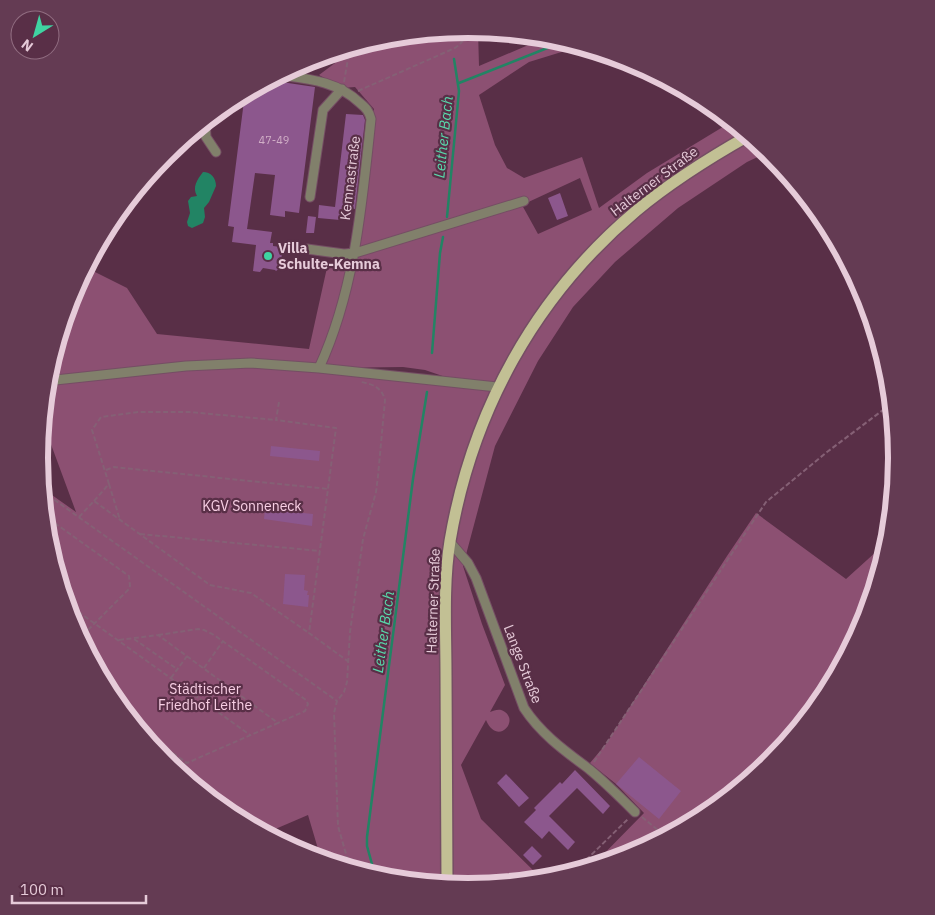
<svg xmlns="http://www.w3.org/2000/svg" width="935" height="915" font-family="'IBM Plex Sans',sans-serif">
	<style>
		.green { fill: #8c5072; fill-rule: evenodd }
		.water { fill: #228464 }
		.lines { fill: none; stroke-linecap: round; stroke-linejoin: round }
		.stream { stroke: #228464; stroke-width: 2.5 }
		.building { fill: #8c578d }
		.minor-casing { stroke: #754e64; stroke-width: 11 }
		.major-casing { stroke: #754e64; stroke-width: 14 }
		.path { stroke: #856075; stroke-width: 2; stroke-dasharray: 5 2.5; stroke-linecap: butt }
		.minor { stroke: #81806b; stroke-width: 9 }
		.major { stroke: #c2c094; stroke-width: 11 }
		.poi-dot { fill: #3fd4a2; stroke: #592f47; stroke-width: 2 }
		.labels { text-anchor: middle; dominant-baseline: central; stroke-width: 4.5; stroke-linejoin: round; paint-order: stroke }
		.number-label { font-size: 11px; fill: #d0aec6 }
		.street-label { font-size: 14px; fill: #e6cbd9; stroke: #592f47 }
		.poi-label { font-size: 14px; font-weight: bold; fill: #e6cbd9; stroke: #592f47; text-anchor: start }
		.park-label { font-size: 14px; fill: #f8cfe4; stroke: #592f47 }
		.water-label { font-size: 15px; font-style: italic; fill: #59d9ab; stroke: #592f47 }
		.rim { fill: none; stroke: #e6cbd9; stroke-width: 6 }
	</style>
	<rect width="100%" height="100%" fill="#592f47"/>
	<path class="green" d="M468,29L478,30L479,66L547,37L581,46L529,62L479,95L495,145L507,168L524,178L582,157L599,208L647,173L731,122L768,152L747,162L678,208L615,262L573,307L538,361L495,446L463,566L482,624L505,685L490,712C495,710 500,708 505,712C519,722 497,746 486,720L461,765L481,819L542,879L467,886L449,884L448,569L462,485L475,444L490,404L522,344L521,343L496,387L463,383L425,370L403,367L328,368L290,365L296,368L318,369L496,387C474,435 459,484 449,535C442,578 445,624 445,668C445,740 445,812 446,884L384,878L321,859L308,815L266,833L229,814L164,760L111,695L71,621L47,541L42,488L76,512L42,420L47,374L72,293L85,267L127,288L157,334L309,349L328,263L359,256L374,109L355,87L342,88L319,75L335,63L336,51L384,37ZM580,178L592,210L538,234L522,205Z
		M756,513L846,579L888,541L863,622L824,696L770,761L705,814L631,854L592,866L644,813L616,784L590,763L606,744L727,556Z"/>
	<path class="water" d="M203,172C211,172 216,178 216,186L209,202L204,208L205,217L203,223L192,228L188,226L187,222L190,213L188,201L191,197L197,196C192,187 197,180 203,172Z"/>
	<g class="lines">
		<path class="stream" d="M449,31L451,39
			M459,83L565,41
			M447,217L459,91L454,59
			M432,353L440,253L443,237
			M732,793L737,781L752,766L771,752L816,698L841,664
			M375,875L367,846V837L413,479L427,392"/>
	</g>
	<path class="building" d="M268,80L315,87L299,213L285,211V217L270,215L275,175L255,173L247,229L272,232L270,243H273V246L281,247L280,254H282L280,268L276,271L275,270L263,268L260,272L253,271L256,245L232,242L234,227L228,226L245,93Z
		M346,114L363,115L365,120L355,209L351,208V216L341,214L340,220L318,218L319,205L335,207Z
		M560,193L568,216L557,220L548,198Z
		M308,216L316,217L314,233H306Z
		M271,446L320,451L319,461L270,456Z
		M265,509L313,514L312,526L264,519Z
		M285,574L305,575L304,590L308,591L307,595H309L308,607L283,604Z
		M639,757L681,791L659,819L616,784Z
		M575,770L610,806L603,814L577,788L549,816L575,842L568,850L549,831L542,839L524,822L536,810L534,808L560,782L562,784Z
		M506,774L529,798L519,807L497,783Z
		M532,846L542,856L533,865L523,855Z"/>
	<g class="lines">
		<g class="minor-casing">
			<path id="minor" d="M279,75C309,79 337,81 360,103C366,108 369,111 371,119C362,204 355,290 319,368
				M205,121L206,137L216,152
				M310,197L323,110L342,89
				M307,249L344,254L355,253L524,201
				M46,381L186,366L251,363L319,368L497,387
				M450,542L468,563L476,578L524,708C541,734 565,751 589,769C606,783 620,797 635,812"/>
		</g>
		<g class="major-casing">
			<path id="major" d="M447,884C447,815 446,745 446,675C446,632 443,584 450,541C472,411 535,296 636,211C671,182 709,158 748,136"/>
		</g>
		<path class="path" d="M344,82L350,47
			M358,91L455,48C462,43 466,38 467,29
			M279,402L276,420L336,428L309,633L349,662
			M106,470L114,467L328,489
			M109,484L120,520
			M42,491L337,701
			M94,501L109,484L92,430L101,417L138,412H189L276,420
			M45,516L56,524
			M79,517L94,501L210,585L251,593L309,633
			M140,534L320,551
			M47,538L56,524L129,576L130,586L128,590L80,638
			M66,603L250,735
			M158,635L198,629L204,630L214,635L306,700L308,704L305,711L278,723
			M134,639L177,669
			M119,640L158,635L278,723L187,763L137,728
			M204,668L223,641
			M171,678L187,656
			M206,703L222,681
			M594,762L766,502L827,452L891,404
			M174,769L187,763
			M642,817L665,836
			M350,868L338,826L334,713L337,701L344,692L347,682L350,632L363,539L376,492L378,476L385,400C382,388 373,384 361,382
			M568,873L583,863L629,818"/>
		<use href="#minor" class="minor"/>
		<use href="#major" class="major"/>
	</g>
	<circle class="poi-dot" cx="268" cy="256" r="5"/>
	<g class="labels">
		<g class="number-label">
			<text x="274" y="140">47-49</text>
		</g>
		<g class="street-label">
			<text transform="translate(350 178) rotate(-83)">Kemnastraße</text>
			<text transform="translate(654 181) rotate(-37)">Halterner Straße</text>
			<text transform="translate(433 601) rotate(-88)">Halterner Straße</text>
			<text transform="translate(523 664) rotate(69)">Lange Straße</text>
		</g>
		<g class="poi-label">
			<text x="278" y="248">Villa<tspan x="278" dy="16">Schulte-Kemna</tspan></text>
		</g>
		<g class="park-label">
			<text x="252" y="506">KGV Sonneneck</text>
			<text x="205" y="689">Städtischer<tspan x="205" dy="16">Friedhof Leithe</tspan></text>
		</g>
		<g class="water-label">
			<text transform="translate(443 137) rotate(-84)">Leither Bach</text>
			<text transform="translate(383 632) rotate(-82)">Leither Bach</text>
		</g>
	</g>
	<path d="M0 0H935V915H0ZM48 458a420 420 0 1 1 840 0a420 420 0 1 1-840 0Z" fill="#643b53" fill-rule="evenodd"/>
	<path class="rim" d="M48 458a420 420 0 1 1 840 0a420 420 0 1 1-840 0Z"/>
	<g transform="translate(35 35) rotate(217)"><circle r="24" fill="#592f47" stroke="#916d81"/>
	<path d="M0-4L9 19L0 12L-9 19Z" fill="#3fd4a2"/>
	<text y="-8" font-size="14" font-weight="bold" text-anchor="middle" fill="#e6cbd9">N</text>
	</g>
	<path d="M12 895v8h134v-8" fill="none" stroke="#e6cbd9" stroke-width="2.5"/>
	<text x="20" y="895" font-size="15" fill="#e6cbd9" stroke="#592f47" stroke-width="4" paint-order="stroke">100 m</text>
</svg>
